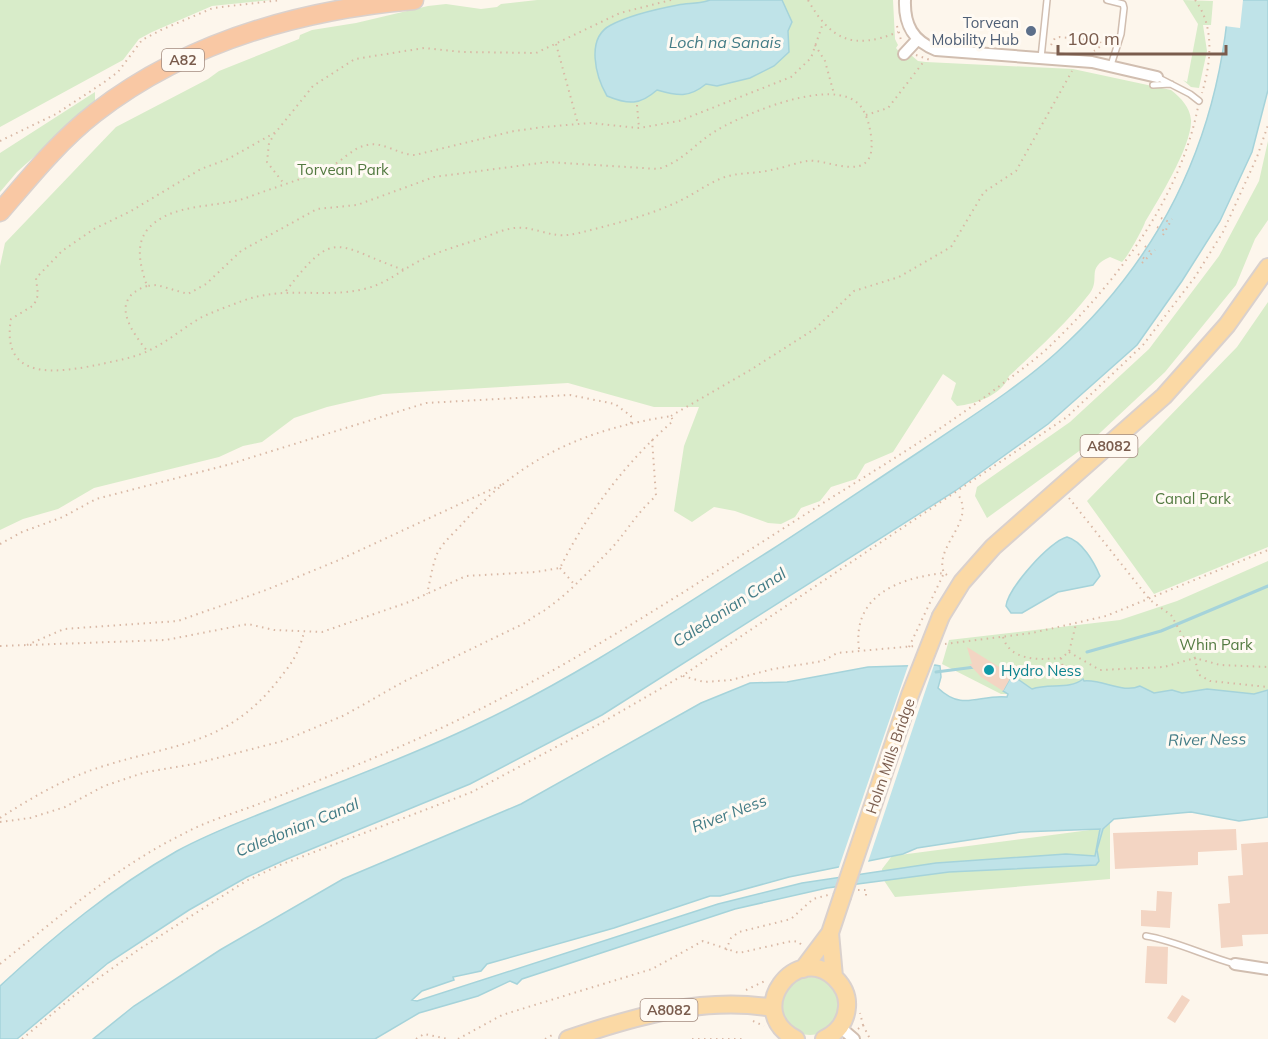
<svg xmlns="http://www.w3.org/2000/svg" width="1268" height="1039" font-family="Mulish,sans-serif">
	<style>
		.green { fill: #d8ecc9 }
		.water { fill: #bfe3e8; stroke: #a5d3da; stroke-width: 1.5; fill-rule: evenodd }
		.pier { fill: #fdf6ec }
		.lines { fill: none; stroke-linecap: round; stroke-linejoin: round }
		.stream { stroke: #a5d3da; stroke-width: 3 }
		.building { fill: #f3d5c3 }
		.service-casing { stroke: #d1beb0; stroke-width: 8 }
		.minor-casing { stroke: #d1beb0; stroke-width: 14 }
		.primary-casing { stroke: #dad1cd; stroke-width: 20 }
		.trunk-casing { stroke: #dad1cd; stroke-width: 21 }
		.path { stroke: #d9b8a5; stroke-width: 2; stroke-dasharray: 1.5 4.5; stroke-linecap: butt }
		.service { stroke: #fff; stroke-width: 5 }
		.minor { stroke: #fff; stroke-width: 10 }
		.primary { stroke: #fbd9a5; stroke-width: 16 }
		.trunk { stroke: #f9c8a4; stroke-width: 18 }
		.primary-bridge-casing { stroke: #dad1cd; stroke-width: 20; stroke-linecap: butt }
		.primary-bridge { stroke: #fbd9a5; stroke-width: 16 }
		.service-dot { fill: #5c6f8a; stroke: #fffaf3; stroke-width: 2 }
		.culture-dot { fill: #0f9aa8; stroke: #fffaf3; stroke-width: 2 }
		.labels { text-anchor: middle; dominant-baseline: central; stroke-width: 6; stroke-linejoin: round; paint-order: stroke }
		.shield { fill: #fffaf3; stroke: #a28b7f; stroke-width: 1.5 }
		.shield-label { font-size: 14px; font-weight: bold; fill: #7a5c4d }
		.service-label { font-size: 15px; fill: #4e5e75; stroke: #fffaf3; text-anchor: end }
		.park-label { font-size: 15px; fill: #537a41; stroke: #fffaf3 }
		.culture-label { font-size: 15px; fill: #0d838f; stroke: #fffaf3; text-anchor: start }
		.street-label { font-size: 15px; fill: #7a5c4d; stroke: #fffaf3 }
		.water-label { font-size: 16px; font-style: italic; fill: #437c86; stroke: #fffaf3 }
	</style>
	<rect width="100%" height="100%" fill="#fdf6ec"/>
	<path class="green" d="M0,0H271L212,6L152,32L139,39L123,60L0,127Z
		M537,0H893L895,39L898,45L896,48L905,59L911,55L918,61L926,62L1073,69L1171,90C1181,98 1190,107 1191,120C1192,146 1158,200 1145,222C1144,227 1127,258 1122,262L1110,257C1085,268 1101,278 1090,293C1065,325 1038,349 1009,376C1002,395 976,404 957,406L951,399L956,383L943,374L893,452L865,464L856,479L831,487L820,501L801,508L795,517L781,524L768,523L735,511L714,507L692,522L674,511L684,446L699,407H654L568,383L383,394L327,407L294,418L262,442L243,446L219,457L94,488L58,509L23,519L0,530V266L5,243L116,127L208,79L219,71L299,39L300,35L312,30L356,23L428,6L446,4L481,9L497,7L501,4Z
		M1183,0L1213,1L1211,25H1203L1207,51L1199,88L1191,87L1183,80L1187,82L1198,24Z
		M95,92V102L17,172L0,192V153Z
		M1268,141V220L1255,239L1236,285L1165,372L1086,446L987,518L975,496L977,487L1070,422L1149,349L1219,256L1259,181Z
		M1268,302V547L1154,594L1087,501L1237,347Z
		M1268,561V696L1001,694L942,664L949,640L1120,620L1177,601Z
		M1110,823V879L895,897L883,879L882,869L892,856L1105,828Z
		M781 1006a29 29 0 1 1 58 0a29 29 0 1 1-58 0Z"/>
	<path class="water" d="M710,0H782L792,22L788,31L789,52L774,66L750,78L717,86L706,84C689,98 678,96 657,90C640,105 629,105 607,96C596,77 585,38 611,25C630,15 657,9 678,5C689,3 699,4 710,0Z
		M1229,0H1268V90L1252,152L1220,221L1182,281L1137,345L1048,424L955,491L602,715L470,784L287,859L247,877L189,910L108,963L17,1039H0V986C55,935 112,888 177,851C208,834 242,821 275,808C341,781 409,757 473,726C578,677 673,612 771,550C822,517 872,483 922,450C967,419 1015,390 1056,353C1160,259 1218,140 1229,0Z
		M1067,537C1082,541 1094,562 1100,576L1093,585L1058,592L1022,613H1011L1006,606C1008,588 1050,541 1067,537Z
		M935,665L940,666L941,677L938,688C963,712 979,694 1007,697L1008,694L1003,691L1012,675L1032,689C1050,683 1069,690 1083,679L1084,681C1103,679 1123,694 1140,686L1154,693L1172,690L1182,693L1207,689L1254,694L1268,690V817L1239,821L1191,812L1114,819L1103,829L1097,850L1099,861L1096,865L949,872L827,888L735,909L522,979L517,984L510,981L478,996L419,1013L375,1039H93L134,1006L220,950L343,879L521,804L701,703L750,683L787,682L868,667ZM1100,829L1095,856L1066,854L936,863L802,883L718,904L417,1001L412,1000L422,991L454,980L453,977L481,971L487,964L614,928L710,896H720L789,877L903,854L917,848L1021,832Z"/>
	<path class="pier" d="M1226,0H1243L1240,28L1224,26Z
		M935,662L867,865L838,870L909,663Z"/>
	<g class="lines">
		<path class="stream" d="M1087,652L1161,631L1268,586
			M936,672L975,667"/>
	</g>
	<path class="building" d="M967,647L1012,675L1003,691L981,677L969,664H972Z
		M1236,829L1237,850L1198,852V865L1115,869L1113,833Z
		M1268,842V934L1242,935L1243,946L1221,948L1218,904L1230,903L1228,876L1243,875L1241,844Z
		M1157,891L1172,892L1170,928L1141,926V910L1156,911Z
		M1147,946L1168,947L1167,984L1145,983Z
		M1182,995L1190,1000L1175,1023L1167,1018Z"/>
	<g class="lines">
		<g class="service-casing">
			<path id="service" d="M1107,0L1123,4L1124,8L1121,34L1111,65
				M1041,58L1047,0
				M1157,77L1190,94L1199,101
				M1153,85L1171,84
				M1146,936C1176,941 1205,956 1235,964"/>
		</g>
		<g class="minor-casing">
			<path id="minor" d="M905,0C904,25 913,41 936,50L1092,62L1157,77
				M904,54L917,40
				M1235,964L1268,969
				M840,1027L854,1039"/>
		</g>
		<g class="primary-casing">
			<path id="primary" d="M941,616L962,582L993,547L1164,396L1227,325L1268,267
				M830,933L834,977
				M803,969L830,933L842,897
				M568,1039C633,1017 703,996 773,1008
				M796,1039C742,1011 797,941 835,978C843,986 848,996 847,1007C846,1022 837,1033 824,1039"/>
		</g>
		<g class="trunk-casing">
			<path id="trunk" d="M0,212C30,177 59,141 95,113C188,41 299,10 414,0"/>
		</g>
		<path class="path" d="M671,0L620,13L536,53L462,52L424,48L355,59L313,86L276,132L228,159L201,169L131,211L94,229L62,251L36,278L38,295L34,305L11,319C0,383 60,372 97,365C114,361 135,358 150,350C169,341 184,327 202,317C215,311 229,306 242,301C287,285 322,299 364,289C386,284 400,271 419,261C439,251 461,245 483,238C495,233 511,226 525,228C546,231 554,239 579,233C610,225 644,217 673,204C690,197 705,185 722,178C738,172 755,174 771,170C783,168 795,163 807,161C824,158 861,179 870,156C874,145 870,124 865,114C848,69 747,113 719,129C697,141 683,162 658,169L548,162L434,177L357,205L317,209L241,251L206,284L188,294L157,285L147,286C141,268 134,245 148,229C170,203 216,208 246,198C275,187 304,179 332,166C343,160 354,147 367,145C383,141 399,155 415,155L514,131L544,127L590,123L639,128L679,121L791,77L811,58L823,23
			M808,0C831,41 854,50 898,32
			M1195,0C1215,26 1211,63 1202,93
			M897,26L901,40
			M556,44L578,124
			M815,45L825,61L834,94
			M1051,45L1055,38L1060,37L1100,41L1101,46L1094,51
			M916,55L930,60
			M637,105L639,128
			M866,115L888,108L925,60
			M275,133L269,143L267,162L285,185
			M0,141L56,114L103,83L118,72L142,40L161,30L213,8L281,0
			M1161,218L1169,222
			M1157,227L1165,231
			M1163,235L1172,219
			M1145,246L1151,253
			M1138,254L1145,259
			M1142,263L1155,250
			M147,286C108,299 131,331 148,352
			M286,291C336,225 337,247 404,270
			M671,416L752,369L816,328L854,291L899,277L951,247L984,192L1016,171L1072,71
			M1069,498L1150,600L1171,615L1195,658L1220,665L1268,667
			M0,544L22,532L63,517L96,499L227,465L426,403L570,395L615,404L631,416V424
			M560,568L574,584
			M1003,637C1010,661 1039,660 1061,658L1069,652L1076,624
			M945,644L1032,633L1106,616L1268,550
			M27,645L64,629L178,621L266,590L339,560L503,484
			M0,646L166,640L248,624L274,630L322,632L409,602L466,576L536,572L560,568C587,513 627,461 673,421L671,416C587,429 521,457 464,522C455,532 442,543 437,554C432,567 430,581 427,594
			M909,647L944,573C933,546 978,521 957,493
			M859,649C852,595 899,578 944,573L950,577
			M1069,652L1100,670L1164,667L1195,658L1198,674L1210,681L1268,687
			M1061,658L1064,673
			M683,676L704,682L731,680L773,669L823,661L837,653L915,646
			M0,818C34,796 67,777 107,765C175,744 227,744 276,683C291,664 298,656 304,632
			M0,822L30,818L65,807L104,786L146,772L194,764L283,741L345,715L403,682L527,622C534,615 542,613 549,607C570,592 589,571 607,553C625,535 636,513 656,496L652,439
			M858,890H866V896
			M726,950L731,938L739,932L791,919L813,899L828,895
			M0,964C59,917 117,866 185,833C207,821 232,814 256,805C312,783 369,761 424,736C565,672 693,586 823,503C885,464 948,426 1006,381C1022,369 1039,357 1053,343C1118,280 1180,198 1198,107
			M746,990L767,980
			M753,1021L764,1026
			M863,1025L870,1039
			M858,1029L863,1025L860,1013
			M22,1039L75,995L138,950L246,881L280,865L472,792L603,722L682,676L1067,417L1143,345L1195,277L1223,232L1257,157L1268,125
			M416,1039L424,1034L448,1039
			M458,1039L502,1015L652,969L703,941L739,953L792,941L799,942L803,947
			M545,1039L554,1034
			M692,1039H742"/>
		<use href="#service" class="service"/>
		<use href="#minor" class="minor"/>
		<use href="#primary" class="primary"/>
		<use href="#trunk" class="trunk"/>
		<g class="primary-bridge-casing">
			<path id="primary-bridge" d="M842,897L910,695L941,616"/>
		</g>
		<use href="#primary-bridge" class="primary-bridge"/>
	</g>
	<circle class="service-dot" cx="1031" cy="31" r="6"/>
	<circle class="culture-dot" cx="989" cy="670" r="6"/>
	<g class="labels">
		<g class="shield">
			<rect x="162" y="49" width="42" height="22" rx="4.5"/>
			<rect x="1080.5" y="435" width="57" height="22" rx="4.5"/>
			<rect x="640.5" y="999" width="57" height="22" rx="4.5"/>
		</g>
		<g class="shield-label">
			<text x="183" y="60">A82</text>
			<text x="1109" y="446">A8082</text>
			<text x="669" y="1010">A8082</text>
		</g>
		<g class="service-label">
			<text x="1019" y="22">Torvean<tspan x="1019" dy="17">Mobility Hub</tspan></text>
		</g>
		<g class="park-label">
			<text x="343" y="169">Torvean Park</text>
			<text x="1193" y="498">Canal Park</text>
			<text x="1216" y="644">Whin Park</text>
		</g>
		<g class="culture-label">
			<text x="1001" y="670">Hydro Ness</text>
		</g>
		<g class="street-label">
			<text transform="translate(890 756) rotate(-71)">Holm Mills Bridge</text>
		</g>
		<g class="water-label">
			<text x="725" y="42">Loch na Sanais</text>
			<text transform="translate(729 607) rotate(-33)">Caledonian Canal</text>
			<text transform="translate(1207 739) rotate(-1)">River Ness</text>
			<text transform="translate(729 813) rotate(-21)">River Ness</text>
			<text transform="translate(297 827) rotate(-22)">Caledonian Canal</text>
		</g>
	</g>
	<path d="M1058 45v9h168v-9" fill="none" stroke="#7a5c4d" stroke-width="3"/>
	<text x="1067" y="45" font-size="18" fill="#7a5c4d" stroke="#fffaf3" stroke-width="4.5" paint-order="stroke">100 m</text>
</svg>
